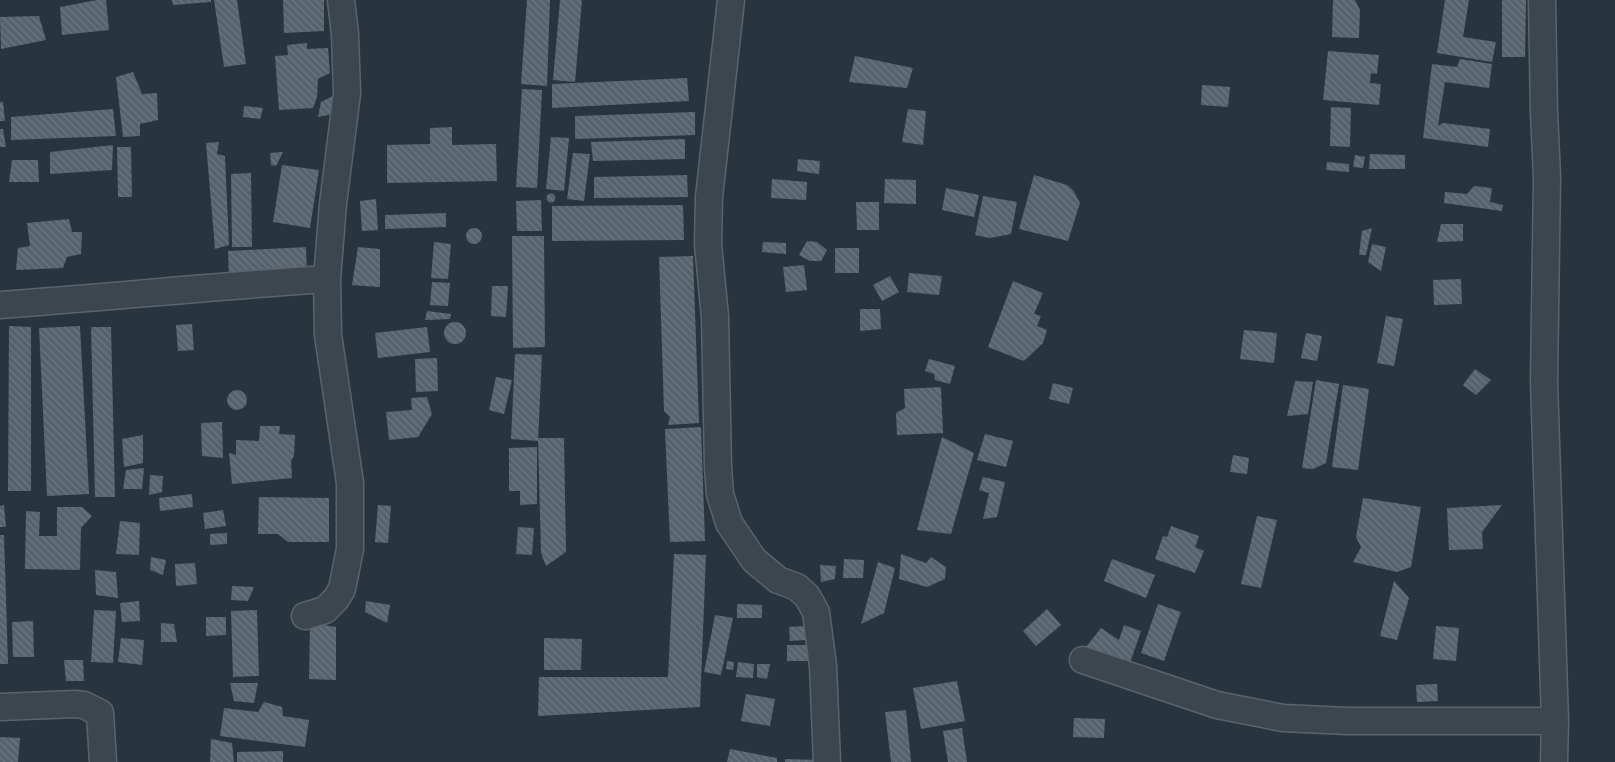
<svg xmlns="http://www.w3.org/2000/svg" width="1615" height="762" font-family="'Space Grotesk',sans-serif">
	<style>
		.building { fill: url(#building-back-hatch) }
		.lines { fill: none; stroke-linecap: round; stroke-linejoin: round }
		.minor-casing { stroke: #5a646c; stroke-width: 29 }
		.minor { stroke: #3c464e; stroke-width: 26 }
	</style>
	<defs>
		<pattern id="building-back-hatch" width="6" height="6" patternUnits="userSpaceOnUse" patternTransform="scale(1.25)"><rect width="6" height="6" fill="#56636d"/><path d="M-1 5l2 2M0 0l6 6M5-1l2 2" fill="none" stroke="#6c7880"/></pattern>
	</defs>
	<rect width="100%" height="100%" fill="#28353e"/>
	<path class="building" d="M97,0H106L109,30L62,35L60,7Z
		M172,0H211V2L173,5Z
		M214,0H237L246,64L224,67Z
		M283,0H324V31L284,33Z
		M527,0H550L547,86L521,84Z
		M560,0H582L575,82L553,80Z
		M1333,0H1355L1360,10L1359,38L1332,37Z
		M1445,0H1469L1463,37L1496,42L1492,62L1437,53Z
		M1502,0H1526L1525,57H1502Z
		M39,16L46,40L1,49L0,17Z
		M307,43V49L328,48L330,73L318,79L317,97L313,108L279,110L275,56L288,55L287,45Z
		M1328,51L1379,55L1377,74L1371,73L1370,83L1381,84L1379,105L1323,100Z
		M855,56L913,68L907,88L849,82Z
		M1460,59L1492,64L1489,88L1445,82L1438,126L1443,123L1490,129L1488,147L1423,138L1432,64L1457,67Z
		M133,72L142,94L157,93L158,120L140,124V136L123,137L116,77Z
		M687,78L689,101L552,108V84Z
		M1202,85L1230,87L1228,107L1201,105Z
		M522,89L542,90L537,188L516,187Z
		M335,95L338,113L318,117L321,102Z
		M0,102H3L5,121H0Z
		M244,106L263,108L260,119L243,117Z
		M1331,107L1351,108L1350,147L1330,146Z
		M113,109L116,136L11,140V117Z
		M908,109L926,111L923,145L902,142Z
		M695,112V135L575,139V116Z
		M452,127V145L496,144L497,181L387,183V145L430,144V128Z
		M0,129H3L6,147H0Z
		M551,137L569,138L564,191L546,189Z
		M685,139V159L593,161L591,142Z
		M219,142L217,154L225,156L229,245L215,249L206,143Z
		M113,145L112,170L50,174V152Z
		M117,147H131L132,197H118Z
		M283,152L276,166L271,165L270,153Z
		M573,153L590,154L584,201L567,199Z
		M1370,154L1405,155V169H1369Z
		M1355,155L1365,157L1363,168L1353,167Z
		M798,159L820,161L819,174L797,171Z
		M12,160H38L39,182H9Z
		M1327,162L1349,164V172L1326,170Z
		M282,165L319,170L310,228L273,222Z
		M251,173L252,247H232L231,174Z
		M687,175L688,197L594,198V177Z
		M1034,175L1067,185L1073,190L1080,203L1068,241L1019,229Z
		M772,179L807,182L806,200L771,198Z
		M885,179L916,180V204L884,203Z
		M1474,186L1492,188L1490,202L1503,205L1502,211L1444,203L1445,192L1467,194Z
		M946,188L979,195L974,217L942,210Z
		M546.5 198a4.5 4.5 0 1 1 9 0a4.5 4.5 0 1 1-9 0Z
		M983,196L1017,202L1011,234L990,238L975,235Z
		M376,199L378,230L362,231L360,201Z
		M541,200L542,231H517L516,201Z
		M856,202H879V230H857Z
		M683,205L684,240L552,241V206Z
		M446,213V227L385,229V215Z
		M69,219L72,232H82L81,254L67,257L63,268L16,270L18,248L30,246L27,223Z
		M1441,224H1463V241L1437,242Z
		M1372,228L1366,255H1359L1362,231Z
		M466 236a8 8 0 1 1 16 0a8 8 0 1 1-16 0Z
		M512,236H544L545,347L513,348Z
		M807,241L817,242L827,250L821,261H810L799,255Z
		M434,242L451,244L448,279L431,278Z
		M763,242L786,243V254L762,252Z
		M1372,244L1386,247L1381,271L1368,262Z
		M306,247L307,274L229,277L228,251Z
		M358,247L380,249V287L352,285Z
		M835,248H859V273H835Z
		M693,256L699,423L668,425L670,417L664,411L659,257Z
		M804,265L807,290L786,292L783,267Z
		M909,273L942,276L939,295L907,292Z
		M890,276L899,292L882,301L873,285Z
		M1461,279L1462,304L1434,305L1433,280Z
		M1013,281L1043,293L1034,314L1041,316L1037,326L1047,330L1043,343L1024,361L988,347Z
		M432,282L450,283L448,306L430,305Z
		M492,286H508L506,317L491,316Z
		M860,309H880L881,329L860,331Z
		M427,311L451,314L450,319L425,320Z
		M1386,316L1403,319L1394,366L1377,363Z
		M444 333a11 11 0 1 1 22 0a11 11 0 1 1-22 0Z
		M192,324L194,350L178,351L176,325Z
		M9,326L31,327V491H8Z
		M80,326L89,494L47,496L39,328Z
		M91,327H111L115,497H95Z
		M427,327L430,352L378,358L375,333Z
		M1244,330L1277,333L1274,363L1240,359Z
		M1306,333L1322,336L1317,361L1301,358Z
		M515,354L542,355L538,441L511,439Z
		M437,358L438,391L416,392L415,359Z
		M929,359L955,366L950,384L935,380L934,374L925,371Z
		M1475,369L1491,380L1476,395L1463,385Z
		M496,377L512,380L504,414L489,410Z
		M1316,380L1339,384L1326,463L1313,469L1302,468Z
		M1295,381L1313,382L1308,414L1287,416Z
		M1053,383L1073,388L1069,404L1049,399Z
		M1343,385L1369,389L1358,470L1332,467Z
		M941,387L943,433L897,435L896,413L905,408L904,389Z
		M227 400a10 10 0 1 1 20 0a10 10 0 1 1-20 0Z
		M427,397L432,414L418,437L389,440L386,412L412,410L411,398Z
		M222,422L223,458L202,456L201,423Z
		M260,426H280L279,434L295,435L294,456L291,461L292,478L232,484L229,453L236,455V440L259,441Z
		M701,427L705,541L670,542L665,429Z
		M985,434L1013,441L1006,467L977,460Z
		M143,435V463L124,467L122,439Z
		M942,437L974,453L951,534L917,530Z
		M538,438H564L566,552L546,566L541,553Z
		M537,447V504L520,505V491H509V448Z
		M1233,455L1249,458L1247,474L1230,472Z
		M144,468L142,489H123L126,470Z
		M150,475L163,476L162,492L149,495Z
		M983,477L1005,482L997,517L983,519L989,493L979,490Z
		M192,494L193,507L160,511L159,498Z
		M259,497L329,498V542H288L278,534H258Z
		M1363,498L1421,507L1411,567L1397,572L1353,562L1361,547L1356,537Z
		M4,505L6,527H0V506Z
		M378,505L391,506L388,543L375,542Z
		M1502,505L1482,532L1483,549L1449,550L1447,508Z
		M57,507H82L92,516L81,528L80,570L25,569L26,511L40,512L39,536H57Z
		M223,510L226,526L205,529L203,513Z
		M1257,516L1277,520L1261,588L1241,584Z
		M120,521L140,523L139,555L116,554Z
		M1171,526L1199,536L1195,547L1204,551L1195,573L1155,559L1163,536L1167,537Z
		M518,527L534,528L532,555L516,554Z
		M227,533V544L210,545V534Z
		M0,535H4L8,664H0Z
		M674,554L706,555L700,707L538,716L539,677H668Z
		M901,554L926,563L931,557L946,567L945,579L927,587L899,579Z
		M151,557L166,560L163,575L150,570Z
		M844,559L864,560L863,578H843Z
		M1112,559L1155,575L1146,598L1104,581Z
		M878,562L895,568L884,613L861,624Z
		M195,563L197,584L176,586L175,564Z
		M820,565L836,566L835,579L821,582Z
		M95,570L116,572L118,598L96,595Z
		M1394,581L1409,598L1397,640L1380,636Z
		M232,586L254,587L248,601L231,600Z
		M139,601L140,621L122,622L120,603Z
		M366,601L390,605L387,623L365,612Z
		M737,604L762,605V618H737Z
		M1158,604L1181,612L1164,661L1141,653Z
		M1047,609L1061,625L1036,646L1023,631Z
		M94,610L116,611L113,663L91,662Z
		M257,610L259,676L233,677L231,611Z
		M715,615L733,618L721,675L704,672Z
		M206,617H226V635L206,636Z
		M33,621L34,657H13L12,622Z
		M161,623L174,624L177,642H161Z
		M310,623L336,627V680L309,679Z
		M1124,625L1141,631L1130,663L1086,647L1101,628L1119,640Z
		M805,626L806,640L790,641L789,627Z
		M1436,626L1459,628L1456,661L1433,659Z
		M121,638L144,640L142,665L118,662Z
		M544,638L582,639L581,670H544Z
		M787,645H809L810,661H787Z
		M64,660H83L84,681H66Z
		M727,661L734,662L733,670L726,669Z
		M738,662L754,664L753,678L736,677Z
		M757,664H770L767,679L757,677Z
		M957,681L965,721L921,729L913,688Z
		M230,683H258L254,703L234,701Z
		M1437,684L1438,701L1417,702L1416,685Z
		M746,694L775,699L770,726L741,721Z
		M264,702L282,707L283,716L309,720L305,747L220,736L224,708L258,712Z
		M906,710L911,762H891L885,712Z
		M1074,718L1105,719L1104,738L1073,737Z
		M962,728L967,762H948L943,731Z
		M0,737L20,738L18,762H0Z
		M211,739L232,743L234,762H210Z
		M730,749L777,758V762H727Z
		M283,751V762H237V752Z
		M785,759L819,760V762H785Z"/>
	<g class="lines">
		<g class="minor-casing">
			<path id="minor" d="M731,0L709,197L708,244L715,317L718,467L720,494L729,523L754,560L778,580L797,587L807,596L816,612L823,666L827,762
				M1542,0L1544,112L1547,177L1544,381L1555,721L1554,762
				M0,305C109,297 218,286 327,279L333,204L347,93L345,34L341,0
				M305,616L325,610L336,599L342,589L350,549V483L328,335L327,279
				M1083,660L1217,705L1283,718L1347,721H1555
				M0,707L75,704L84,705L100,713L103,762"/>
		</g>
		<use href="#minor" class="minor"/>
	</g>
</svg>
